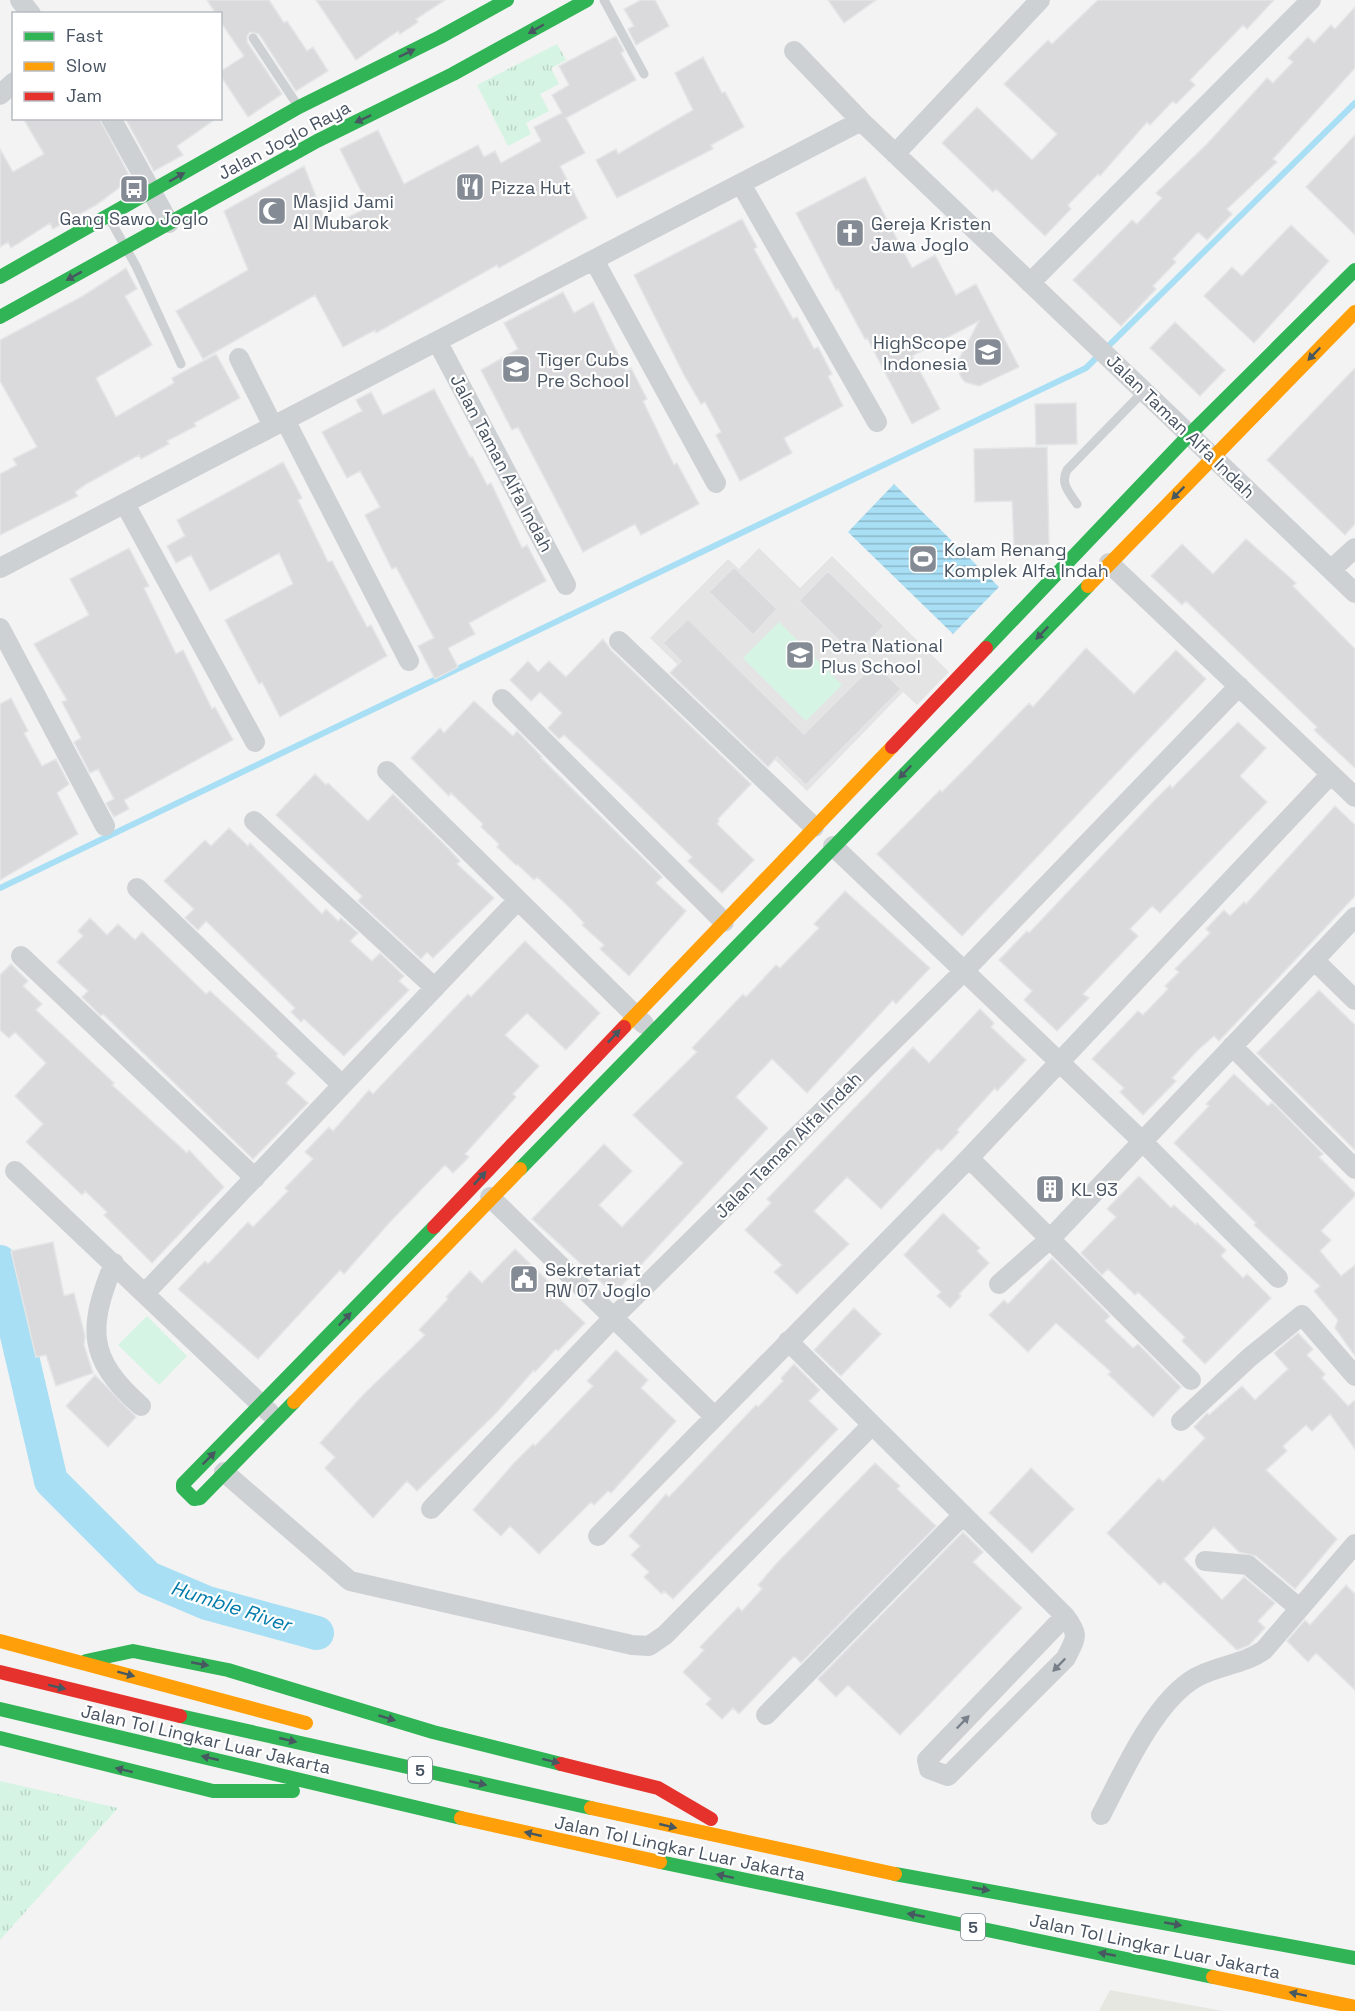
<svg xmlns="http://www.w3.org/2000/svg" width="1355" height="2011" font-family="'Space Grotesk',sans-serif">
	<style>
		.commercial { fill: #e7e7e1 }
		.education { fill: #e4e4e5 }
		.grass { fill: url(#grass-tufts) }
		.park { fill: #d6f4e3 }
		.water { fill: url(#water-rules) }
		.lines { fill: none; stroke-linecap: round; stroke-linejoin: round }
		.stream { stroke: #a8dff4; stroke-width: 6 }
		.river { stroke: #a8dff4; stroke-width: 34 }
		.building { fill: #dadadc; stroke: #e4e5e6; stroke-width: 1.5 }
		.lane { stroke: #ced1d4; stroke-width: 9 }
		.street { stroke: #ced1d4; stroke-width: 20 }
		.fast { stroke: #30b455; stroke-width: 14 }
		.slow { stroke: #ff9f0a; stroke-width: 14 }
		.jam { stroke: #e5322d; stroke-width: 14 }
		.oneway { fill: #475860 }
		.oneway2 { fill: #777f89 }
		.labels { text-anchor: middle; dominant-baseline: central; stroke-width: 4.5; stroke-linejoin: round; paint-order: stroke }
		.shield { fill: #fff; stroke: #7f8790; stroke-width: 1.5 }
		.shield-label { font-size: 16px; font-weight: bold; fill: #485361 }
		.street-label { font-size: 18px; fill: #485361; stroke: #fff }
		.poi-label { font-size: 18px; fill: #485361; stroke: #fff; text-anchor: start }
		.water-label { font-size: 20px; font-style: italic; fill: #027cab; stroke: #fff }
	</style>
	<defs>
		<pattern id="grass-tufts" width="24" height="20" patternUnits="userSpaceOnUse" patternTransform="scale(1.5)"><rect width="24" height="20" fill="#d6f4e3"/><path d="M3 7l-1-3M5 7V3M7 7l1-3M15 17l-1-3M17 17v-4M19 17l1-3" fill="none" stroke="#b9d3c5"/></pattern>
		<pattern id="water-rules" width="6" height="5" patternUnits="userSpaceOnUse" patternTransform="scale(1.5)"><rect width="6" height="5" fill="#a8dff4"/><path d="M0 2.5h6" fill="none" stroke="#8bb7c9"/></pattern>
	</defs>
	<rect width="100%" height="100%" fill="#f3f3f3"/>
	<path class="commercial" d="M1110,1990L1223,2011H1099Z"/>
	<path class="education" d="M759,548L800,588L832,556L949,672L917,705L903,692L807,791L650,638L728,559L739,569Z"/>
	<path class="grass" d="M557,44L566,60L551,68L559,84L540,94L549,111L526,123L531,134L508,146L477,85Z
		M0,1781L118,1808L0,1940Z"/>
	<path class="park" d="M779,622L842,685L806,721L743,658Z
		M147,1316L187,1356L159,1385L118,1345Z"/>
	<path class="water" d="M894,484L999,587L953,634L848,532Z"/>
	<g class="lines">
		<path class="stream" d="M0,888L1086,368L1355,103"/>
		<path class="river" d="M0,1262L51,1481L148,1578L207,1603L317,1633"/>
	</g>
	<path class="building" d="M207,0H269L284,23L287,21L307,51L313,47L328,71L296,91L259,34L250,32L247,36V42L282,94L248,117L220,75V72L244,56L220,21V14H216Z
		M316,0H445L416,19L418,22L400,34L398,31L356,60Z
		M641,0H655L669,26L636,45L628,29L634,26L624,9Z
		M828,0H876L844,23Z
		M1098,0H1274L1247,29L1243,25L1190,80L1195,85L1176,104L1173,101L1150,125L1147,122L1100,176L1098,174L1068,205L1071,209L1045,236L996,189L993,192L942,143L977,107L1032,160L1057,134L1004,84L1048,40L1052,44Z
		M1355,7V68L1273,159L1277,162L1227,209L1232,214L1207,240L1198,232L1173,259L1176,262L1153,286L1156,289L1121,326L1073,280L1132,220L1137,224L1162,198L1156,193L1207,144L1267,78L1273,83L1293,62L1288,58L1308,37L1314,43L1331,25L1335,29Z
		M616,36L624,51L621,53L636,80L566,118L585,153L560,166L587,218L499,268L497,265L376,333L375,330L343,347L315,295L203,359L176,311L248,270L224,211L304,166L328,227L369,207L340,149L378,130L404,184L478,145L484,157L495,151L501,163L541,141L534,127L562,113L552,95L569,85L559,66Z
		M703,57L722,93L725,92L744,127L711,145L713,149L617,198L596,160L616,149L618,154L693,110L675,73Z
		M23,118H99L131,179L96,205L53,229L50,223L11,248L8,242L0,247V149L13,172L44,154Z
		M125,118H217L177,146L183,155L154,171Z
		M1355,135V235L1306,187Z
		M865,177L912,268L935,255L956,295L976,284L1019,367L979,386L965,382L960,376L958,361L979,321L912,356L940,409L912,424L867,338L865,339L838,289L836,290L796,213Z
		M742,219L757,247L754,249L793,319L797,317L814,349L818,347L832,374L828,376L843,406L784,438L792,453L740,481L716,435L721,432L705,402L701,404L684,375L634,275Z
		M1291,225L1329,261L1254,343L1204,296L1232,267L1242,276Z
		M126,268L137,289L125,296L152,345L96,378L116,417L174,383L172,378L216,354L240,398L194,423L196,426L167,441L169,444L141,459L139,455L88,483L75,492L78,496L0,535V474L17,465L13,459L37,447L0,381V340L83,296Z
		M563,292L574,313L593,302L626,371L631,368L647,399L643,401L674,465L677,463L699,504L641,535L635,524L583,552L518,427L512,430L481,370L518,349L504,323Z
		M1175,322L1225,370L1200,396L1150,348Z
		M1355,368V524L1345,535L1267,460Z
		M434,389L470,457L472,456L487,485L491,483L522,548L527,545L546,581L469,623L475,634L448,648L458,667L435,679L418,646L434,638L396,567L392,569L365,515L380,507L360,471L347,478L322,432L362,411L356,400L371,392L383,415Z
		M1076,403L1077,444L1036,445L1035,404Z
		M1047,447L1049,545L1014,546L1012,501L975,502L974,449Z
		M283,462L302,498L298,500L328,562L332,561L367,627L371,625L387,656L280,717L262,682L259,684L225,620L293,584L279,553L210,591L191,555L176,563L167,546L185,536L177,520Z
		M1246,539L1296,583L1293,586L1355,649V768L1314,730L1317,727L1186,601L1182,605L1151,576L1182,544L1213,574Z
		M129,548L149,586L144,588L176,654L183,650L212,709L215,707L233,740L124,800L129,809L114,817L106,803L114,799L98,769L90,773L74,742L81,738L62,702L67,700L34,644L89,615L70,579Z
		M734,567L777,609L753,635L709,592Z
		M828,571L884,626L855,656L799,601Z
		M688,619L804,734L875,663L901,689L806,785L777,757L768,767L670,673L681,661L663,643Z
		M603,639L611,650L751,784L718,819L719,821L717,824L754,860L722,893L688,861L692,857L621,788L564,735L559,739L548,728L562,713L540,692L531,701L510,680L528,661L538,672L549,661L566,677Z
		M1086,648L1134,694L1176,650L1206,679L962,936L877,854L940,790L942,792L968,766L1029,703L1033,707Z
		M11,698L28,731L24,733L42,766L56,759L69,784L57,793L78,834L0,880V704Z
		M474,701L513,736L517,731L542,757L541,758L662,877L656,883L686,911L629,976L600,949L604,945L582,925L584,923L568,906L537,877L534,880L517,864L516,865L497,847L499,844L481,827L483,824L451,793L449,796L411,758L440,728L444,733Z
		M1238,722L1266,748L1240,776L1267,802L1160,913L1152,906L1130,929L1138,936L1083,994L1089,998L1057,1031L1024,1000L1032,991L999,960L1027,931L1029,933L1152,803L1170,785L1172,788Z
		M315,774L326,785L328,783L368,821L393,794L444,844L460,861L457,864L494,898L433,958L427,952L421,959L358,901L362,896L276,815Z
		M1335,806L1355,825V896L1219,1041L1214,1036L1198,1050L1172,1078L1176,1081L1143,1115L1120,1092L1124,1088L1092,1059L1138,1011L1143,1015L1168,989L1165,986L1179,972L1175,969L1210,933L1206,929L1224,910L1230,916L1244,902L1246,904Z
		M229,828L248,846L250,843L322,914L326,909L338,921L341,918L358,933L350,941L372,961L380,953L404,976L399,981L409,990L344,1056L304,1019L301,1022L291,1012L295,1008L206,921L198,930L185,918L194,909L164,881L205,840L211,846Z
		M845,891L930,968L896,1004L893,1000L807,1093L772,1059L736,1097L768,1128L614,1294L532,1219L604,1144L632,1171L599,1205L622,1227L670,1177L683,1163L633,1115L697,1052L692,1048L743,994L746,997L776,965L780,968L819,928L814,924Z
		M90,918L107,935L118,924L135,940L142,932L206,994L210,991L234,1013L278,1054L276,1056L295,1073L286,1083L308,1103L253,1159L103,1014L101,1016L82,997L88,991L57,962L83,936L78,931Z
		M525,941L600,1013L566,1050L527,1013L505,1035L539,1066L513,1094L516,1097L465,1154L469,1157L453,1173L445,1165L390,1222L344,1274L340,1270L258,1359L178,1289L205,1261L208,1264L248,1222L253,1227L288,1191L285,1188L313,1159L305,1152L329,1127L333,1131L369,1090L373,1094L468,994L471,997Z
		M11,964L28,981L23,986L42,1004L36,1010L114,1083L112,1085L187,1153L189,1150L224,1187L152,1263L104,1215L107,1212L85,1191L82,1195L26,1142L43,1124L15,1096L46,1063L15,1032L9,1038L0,1030V975Z
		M1319,990L1355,1025V1150L1257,1053Z
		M980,1009L994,1023L991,1027L1026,1060L997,1091L995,1088L957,1130L959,1132L941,1151L938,1148L881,1209L847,1177L814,1211L849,1244L797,1294L774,1272L782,1265L745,1230L771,1203L767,1199L913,1047L929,1063Z
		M1234,1074L1268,1106L1272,1102L1323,1154L1319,1157L1355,1193V1196L1321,1231L1331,1240L1320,1251L1341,1276L1355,1265V1356L1335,1328L1338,1320L1314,1291L1320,1286L1254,1225L1256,1223L1174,1143L1209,1106L1206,1104Z
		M1048,1176L1063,1190L1051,1202L1036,1188Z
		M1139,1176L1171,1208L1174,1205L1196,1225L1197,1223L1226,1250L1221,1256L1243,1278L1247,1274L1271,1298L1205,1364L1182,1341L1185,1337L1138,1292L1135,1295L1108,1269L1102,1275L1081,1253L1116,1217L1107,1209Z
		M943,1213L980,1248L977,1251L989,1263L959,1294L961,1296L950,1308L937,1296L941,1292L904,1255Z
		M53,1242L64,1296L74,1293L85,1336L84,1345L93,1373L56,1386L46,1355L36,1357L11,1251Z
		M515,1249L554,1287L551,1291L585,1323L558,1351L556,1349L535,1372L534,1370L497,1412L417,1491L407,1481L373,1518L325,1468L335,1457L320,1443L363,1395L425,1335L419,1330L448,1299L446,1297L470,1271L482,1283Z
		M1052,1258L1110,1316L1105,1321L1133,1348L1138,1344L1181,1387L1153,1417L1108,1374L1111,1372L1056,1323L1028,1352L989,1315L1004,1300L1008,1304Z
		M854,1308L881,1334L841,1376L814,1350Z
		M1298,1333L1313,1349L1307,1355L1325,1374L1322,1378L1348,1406L1355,1400V1449L1330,1414L1312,1431L1306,1425L1283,1446L1287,1451L1266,1470L1337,1539L1295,1589L1256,1556L1239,1552L1214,1527L1184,1559L1222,1600L1244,1577L1275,1603L1258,1621L1265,1628L1249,1645L1237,1650L1164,1581L1160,1585L1107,1533L1159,1478L1163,1482L1205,1438L1194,1427L1207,1413L1209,1415L1242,1386L1255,1400L1288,1369L1274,1353Z
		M616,1350L648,1380L641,1388L676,1421L611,1493L608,1491L594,1505L591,1502L539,1554L510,1526L501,1536L473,1510L514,1463L533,1444L535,1446L593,1386L587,1381Z
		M794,1364L820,1390L809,1401L838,1429L673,1599L664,1591L662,1594L644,1577L649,1572L631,1555L640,1546L629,1536L666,1494L669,1497L756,1405L758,1407L783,1381L781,1378Z
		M95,1375L136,1417L108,1447L66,1406Z
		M875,1463L900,1486L897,1489L936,1526L801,1663L794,1656L739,1714L733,1708L722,1719L706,1704L711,1699L683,1672L704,1650L700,1647L738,1607L742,1611L762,1589L758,1585L776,1564Z
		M1031,1468L1074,1509L1032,1553L989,1513Z
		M963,1532L983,1552L973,1562L1022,1608L900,1735L848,1685L836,1697L818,1679Z
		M1346,1585L1355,1594V1690L1316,1653L1308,1662L1287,1641L1305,1620L1310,1625Z"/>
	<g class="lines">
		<path class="lane" d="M604,0L644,74
			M253,38L298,106
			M109,218L136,266L181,364
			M1077,504C1069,492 1060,484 1067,470L1144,391"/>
		<path class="street" d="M20,0L31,14
			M794,51L861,121L1355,593
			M0,95L14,82
			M111,118L169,223
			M895,154L1040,0
			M741,184L877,422
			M594,260L716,483
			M1030,283L1311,0
			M437,341L566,585
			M239,358L273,426
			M285,420L409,661
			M125,504L255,742
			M1109,563L1355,797
			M0,568L861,121
			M1332,569L1355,548
			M0,628L105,826
			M619,641L814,827
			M502,699L724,922
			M387,771L644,1024
			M254,821L435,988
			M833,846L1142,1141L1278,1278
			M137,888L342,1085
			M21,956L255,1178
			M1314,960L1355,1000
			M1232,1046L1355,1169
			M969,1158L1191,1380
			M15,1171L270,1413
			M490,1197L715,1417
			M114,1263C88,1327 86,1358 141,1406
			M999,1284L1051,1238L1355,917
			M146,1292L517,901
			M788,1341L1065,1616C1080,1636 1076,1637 1066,1658L948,1776L929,1769L927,1760L1065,1616
			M1181,1421L1250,1357L1302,1315L1355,1376
			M224,1472L350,1581L632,1645L649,1646L665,1635L872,1425
			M431,1509L612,1319L964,971L1239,686
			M598,1536L969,1158L1331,774
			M1205,1561L1248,1565L1299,1608
			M766,1715L963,1515
			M1101,1815C1123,1773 1154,1702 1195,1678C1217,1665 1243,1665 1264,1650L1355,1544"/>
		<path class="fast" d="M0,277L299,107L440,37L507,0
			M0,317L317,141L453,74L587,0
			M986,648L1190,434L1355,270
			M520,1169L1088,586
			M294,1402L200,1498L194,1499L183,1488V1484L434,1227
			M86,1661L133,1651L228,1670L433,1732L561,1764
			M0,1709L461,1818
			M180,1716L591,1808
			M0,1738L213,1791H293
			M660,1862L1213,1977
			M895,1874L1355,1958"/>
		<path class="slow" d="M1088,586L1355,312
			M624,1027L892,747
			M294,1402L520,1169
			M0,1641L306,1723
			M591,1808L895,1874
			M461,1818L660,1862
			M1213,1977L1355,2007"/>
		<path class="jam" d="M892,747L986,648
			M434,1227L624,1027
			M0,1672L180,1716
			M561,1764L658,1788L711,1819"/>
	</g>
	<defs><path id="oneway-solid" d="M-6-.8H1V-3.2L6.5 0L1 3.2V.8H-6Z" transform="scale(1.5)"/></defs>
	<g class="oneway">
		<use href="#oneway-solid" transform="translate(536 29) rotate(150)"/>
		<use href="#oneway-solid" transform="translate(407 53) rotate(-26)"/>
		<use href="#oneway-solid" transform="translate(363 119) rotate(155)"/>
		<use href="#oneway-solid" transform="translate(177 177) rotate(-30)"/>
		<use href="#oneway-solid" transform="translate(74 276) rotate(151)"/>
		<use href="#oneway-solid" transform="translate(1314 354) rotate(134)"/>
		<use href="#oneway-solid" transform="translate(1178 493) rotate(135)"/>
		<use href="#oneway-solid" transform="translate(1042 633) rotate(134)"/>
		<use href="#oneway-solid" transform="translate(905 772) rotate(134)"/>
		<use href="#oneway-solid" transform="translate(614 1036) rotate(-47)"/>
		<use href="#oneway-solid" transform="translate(480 1178) rotate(-47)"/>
		<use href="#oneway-solid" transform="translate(345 1319) rotate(-46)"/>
		<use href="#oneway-solid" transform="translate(209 1458) rotate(-45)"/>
		<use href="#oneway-solid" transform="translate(200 1664) rotate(11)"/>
		<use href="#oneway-solid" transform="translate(126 1674) rotate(15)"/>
		<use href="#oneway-solid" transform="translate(57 1687) rotate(14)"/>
		<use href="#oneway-solid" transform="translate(387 1718) rotate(17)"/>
		<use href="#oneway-solid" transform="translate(288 1740) rotate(13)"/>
		<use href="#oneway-solid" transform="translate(210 1758) rotate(-167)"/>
		<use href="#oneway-solid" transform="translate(551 1761) rotate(14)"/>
		<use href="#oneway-solid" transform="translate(124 1770) rotate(-166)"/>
		<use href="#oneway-solid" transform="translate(478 1783) rotate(13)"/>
		<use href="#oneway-solid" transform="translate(668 1826) rotate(13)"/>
		<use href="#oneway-solid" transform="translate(533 1834) rotate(-167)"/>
		<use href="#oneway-solid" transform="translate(725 1876) rotate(-168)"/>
		<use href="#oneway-solid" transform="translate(981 1889) rotate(10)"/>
		<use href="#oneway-solid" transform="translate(916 1915) rotate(-169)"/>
		<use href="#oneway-solid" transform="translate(1173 1924) rotate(10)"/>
		<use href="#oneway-solid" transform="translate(1107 1954) rotate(-169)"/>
		<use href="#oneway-solid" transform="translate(1298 1994) rotate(-168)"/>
	</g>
	<g class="oneway2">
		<use href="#oneway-solid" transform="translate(1059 1665) rotate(134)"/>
		<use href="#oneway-solid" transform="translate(963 1722) rotate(-46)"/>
	</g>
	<defs>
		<g id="restaurant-square" transform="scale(1.5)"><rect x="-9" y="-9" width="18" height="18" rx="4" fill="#848b94" stroke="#fff"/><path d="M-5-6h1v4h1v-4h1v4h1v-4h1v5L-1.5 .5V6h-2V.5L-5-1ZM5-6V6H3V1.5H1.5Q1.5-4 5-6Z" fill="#fff"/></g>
		<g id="bus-square" transform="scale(1.5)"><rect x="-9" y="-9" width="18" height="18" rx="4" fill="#848b94" stroke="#fff"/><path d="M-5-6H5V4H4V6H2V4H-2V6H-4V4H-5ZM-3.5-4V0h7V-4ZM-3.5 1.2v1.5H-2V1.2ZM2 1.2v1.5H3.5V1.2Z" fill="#fff"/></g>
		<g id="mosque-square" transform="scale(1.5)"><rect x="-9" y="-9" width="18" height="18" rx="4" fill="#848b94" stroke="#fff"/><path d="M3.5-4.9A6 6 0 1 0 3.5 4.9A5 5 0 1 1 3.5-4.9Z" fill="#fff"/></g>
		<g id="church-square" transform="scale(1.5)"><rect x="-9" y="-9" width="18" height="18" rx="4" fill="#848b94" stroke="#fff"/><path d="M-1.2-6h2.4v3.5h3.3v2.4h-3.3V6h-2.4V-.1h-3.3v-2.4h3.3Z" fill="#fff"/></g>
		<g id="school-square" transform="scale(1.5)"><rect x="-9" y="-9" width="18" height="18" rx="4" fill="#848b94" stroke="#fff"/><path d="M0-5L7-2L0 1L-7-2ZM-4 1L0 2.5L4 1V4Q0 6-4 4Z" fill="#fff"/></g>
		<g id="stadium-square" transform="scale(1.5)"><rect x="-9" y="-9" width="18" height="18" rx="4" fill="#848b94" stroke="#fff"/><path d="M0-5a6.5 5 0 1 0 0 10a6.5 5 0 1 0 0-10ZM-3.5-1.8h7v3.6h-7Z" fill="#fff"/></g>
		<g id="building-square" transform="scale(1.5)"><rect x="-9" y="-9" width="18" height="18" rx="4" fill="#848b94" stroke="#fff"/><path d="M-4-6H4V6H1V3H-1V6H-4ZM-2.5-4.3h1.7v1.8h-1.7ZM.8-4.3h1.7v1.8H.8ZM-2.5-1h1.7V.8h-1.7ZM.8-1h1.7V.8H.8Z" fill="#fff"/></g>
		<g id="civic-square" transform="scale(1.5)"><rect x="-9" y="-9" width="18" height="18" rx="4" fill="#848b94" stroke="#fff"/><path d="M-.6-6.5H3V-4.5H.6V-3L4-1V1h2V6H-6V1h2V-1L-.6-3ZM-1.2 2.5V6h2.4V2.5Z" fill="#fff"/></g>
	</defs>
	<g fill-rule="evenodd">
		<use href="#restaurant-square" x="470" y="187"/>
		<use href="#bus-square" x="134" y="189"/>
		<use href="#mosque-square" x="272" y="211"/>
		<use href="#church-square" x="850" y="233"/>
		<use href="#school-square" x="988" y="352"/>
		<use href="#school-square" x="516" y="369"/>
		<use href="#stadium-square" x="923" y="559"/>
		<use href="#school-square" x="800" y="655"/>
		<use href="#building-square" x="1050" y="1189"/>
		<use href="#civic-square" x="524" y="1279"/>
	</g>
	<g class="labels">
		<g class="shield">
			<rect x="408" y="1757" width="24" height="26" rx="4.5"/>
			<rect x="961" y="1914" width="24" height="26" rx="4.5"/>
		</g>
		<g class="shield-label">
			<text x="420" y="1770">5</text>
			<text x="973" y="1927">5</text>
		</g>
		<g class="street-label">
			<text transform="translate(284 140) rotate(-28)">Jalan Joglo Raya</text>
			<text transform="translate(1181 426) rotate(44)">Jalan Taman Alfa Indah</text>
			<text transform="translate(502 463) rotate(62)">Jalan Taman Alfa Indah</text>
			<text transform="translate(788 1145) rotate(-45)">Jalan Taman Alfa Indah</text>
			<text transform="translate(206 1739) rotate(13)">Jalan Tol Lingkar Luar Jakarta</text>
			<text transform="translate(680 1848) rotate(12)">Jalan Tol Lingkar Luar Jakarta</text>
			<text transform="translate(1155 1946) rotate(12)">Jalan Tol Lingkar Luar Jakarta</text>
		</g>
		<g class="poi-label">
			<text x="491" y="187">Pizza Hut</text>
			<text x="293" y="201">Masjid Jami<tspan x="293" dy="21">Al Mubarok</tspan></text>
			<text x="134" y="218" text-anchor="middle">Gang Sawo Joglo</text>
			<text x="871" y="223">Gereja Kristen<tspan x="871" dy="21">Jawa Joglo</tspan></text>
			<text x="967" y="342" text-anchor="end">HighScope<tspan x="967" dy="21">Indonesia</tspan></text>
			<text x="537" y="359">Tiger Cubs<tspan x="537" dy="21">Pre School</tspan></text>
			<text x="944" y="549">Kolam Renang<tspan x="944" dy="21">Komplek Alfa Indah</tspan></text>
			<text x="821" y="645">Petra National<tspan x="821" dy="21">Plus School</tspan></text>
			<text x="1071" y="1189">KL 93</text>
			<text x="545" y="1269">Sekretariat<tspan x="545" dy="21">RW 07 Joglo</tspan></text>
		</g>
		<g class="water-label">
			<text transform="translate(231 1606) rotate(18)">Humble River</text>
		</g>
	</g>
	<rect x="12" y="12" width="210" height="108" fill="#ffffff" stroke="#b6bac0" stroke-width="1.5"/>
	<rect x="24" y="32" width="30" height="9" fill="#30b455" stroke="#b6bac0" stroke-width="1.5"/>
	<text x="66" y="42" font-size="18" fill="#485361">Fast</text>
	<rect x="24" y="62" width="30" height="9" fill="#ff9f0a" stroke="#b6bac0" stroke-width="1.5"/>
	<text x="66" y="72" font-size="18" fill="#485361">Slow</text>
	<rect x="24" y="92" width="30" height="9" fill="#e5322d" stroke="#b6bac0" stroke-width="1.5"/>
	<text x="66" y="102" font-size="18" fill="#485361">Jam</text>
</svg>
